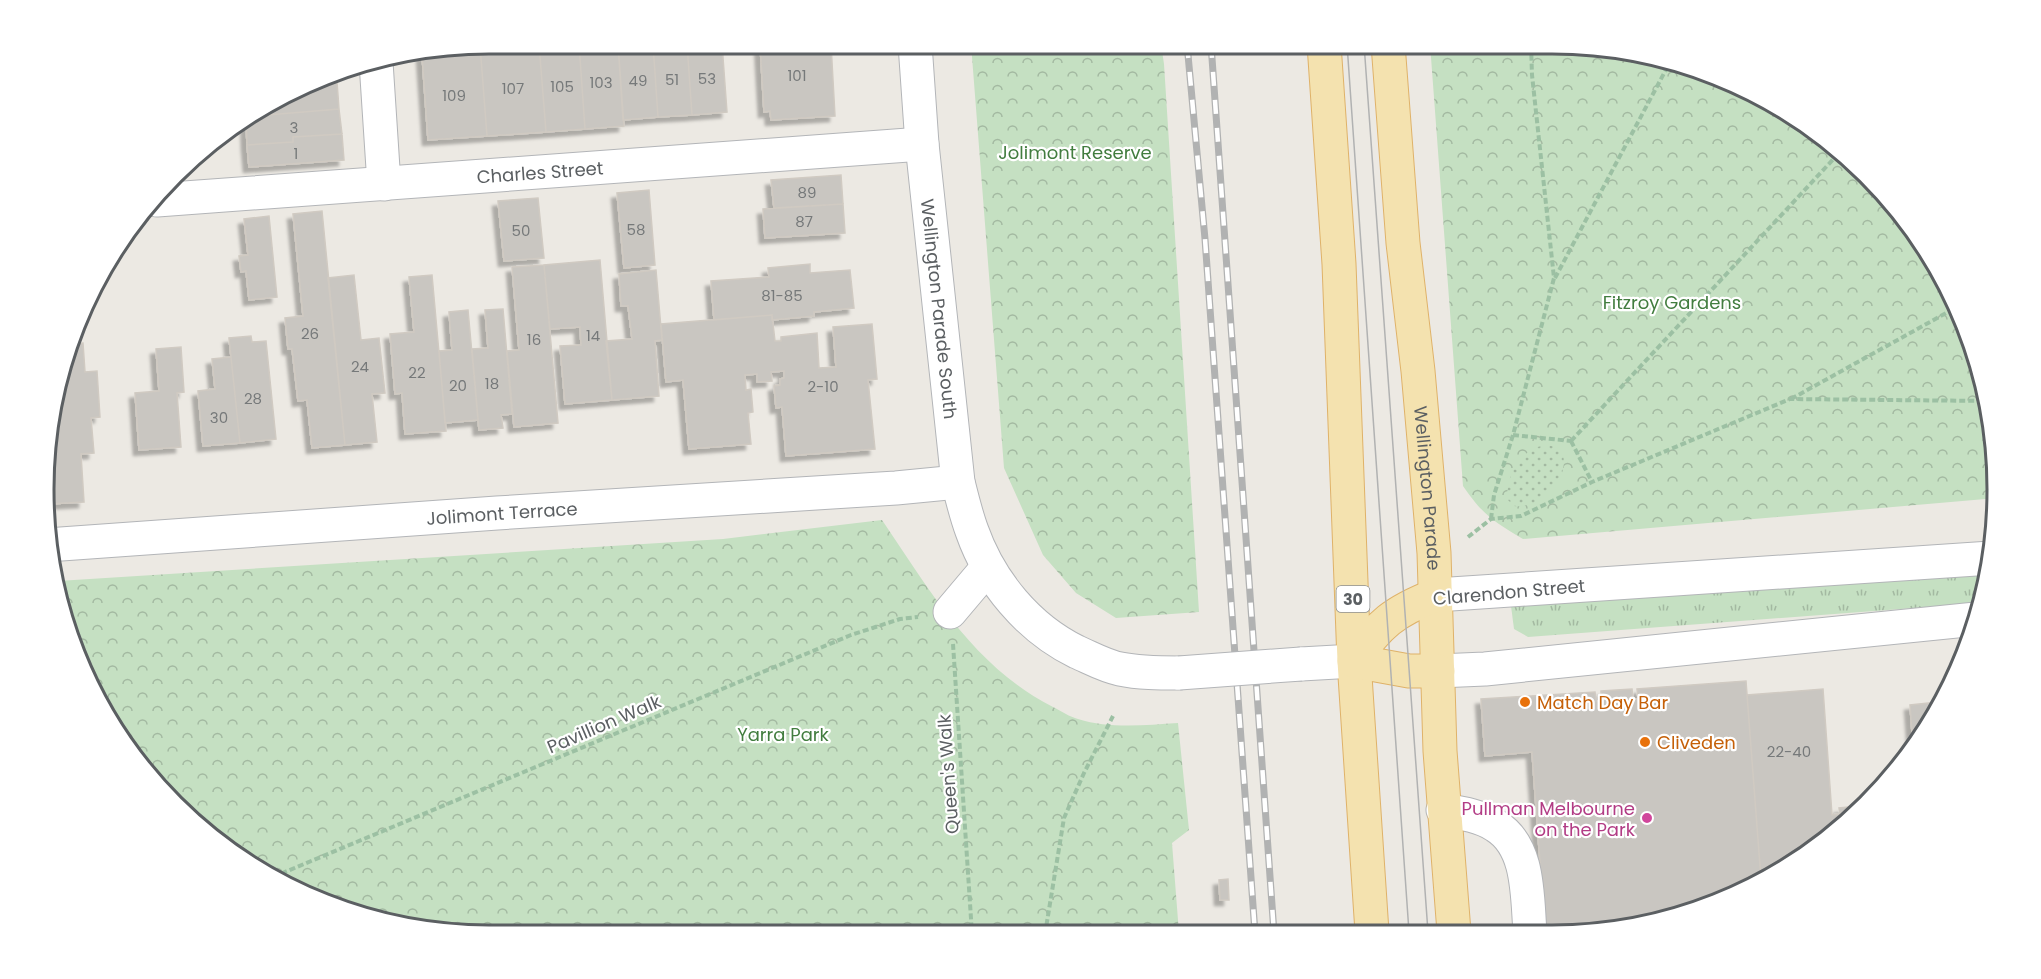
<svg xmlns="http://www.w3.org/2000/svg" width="2041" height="979" font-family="Poppins,sans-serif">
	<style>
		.grass { fill: url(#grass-tufts) }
		.forest { fill: url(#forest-crowns) }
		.garden { fill: url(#garden-dots) }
		.building { fill: #c9c6c1; stroke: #d0cac2; stroke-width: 1.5; filter: url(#shadow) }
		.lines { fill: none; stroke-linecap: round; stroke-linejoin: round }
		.minor-casing { stroke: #b3b5b8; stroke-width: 35 }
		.major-casing { stroke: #dfb269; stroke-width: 35 }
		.path { stroke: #9cc0a3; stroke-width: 4; stroke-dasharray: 6 3; stroke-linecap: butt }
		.minor { stroke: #fff; stroke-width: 33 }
		.major { stroke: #f4e2af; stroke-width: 33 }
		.tram { stroke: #b1b2b2; stroke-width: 1.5 }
		.rail-casing { stroke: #b1b2b2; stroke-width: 7 }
		.rail { stroke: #fff; stroke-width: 4.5; stroke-dasharray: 14; stroke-linecap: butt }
		.minor-bridge-casing { stroke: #b3b5b8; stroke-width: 35; stroke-linecap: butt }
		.minor-bridge { stroke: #fff; stroke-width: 33 }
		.food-dot { fill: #e8710a; stroke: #fff; stroke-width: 2 }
		.hotel-dot { fill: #d1479c; stroke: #fff; stroke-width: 2 }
		.labels { text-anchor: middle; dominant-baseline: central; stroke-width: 4.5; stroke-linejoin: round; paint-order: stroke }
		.number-label { font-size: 15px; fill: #76797a }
		.shield { fill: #fff; stroke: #8c8f91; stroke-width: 1.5 }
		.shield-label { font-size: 16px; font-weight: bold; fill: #5b5f62 }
		.park-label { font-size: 18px; fill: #427d3f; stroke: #fff }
		.street-label { font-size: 18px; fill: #5b5f62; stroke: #fff }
		.food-label { font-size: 18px; fill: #c56008; stroke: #fff; text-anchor: start }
		.hotel-label { font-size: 18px; fill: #b23c85; stroke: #fff; text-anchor: end }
		.rim { fill: none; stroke: #5b5f62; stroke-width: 3 }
	</style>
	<defs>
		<pattern id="grass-tufts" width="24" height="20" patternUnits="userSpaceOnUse" patternTransform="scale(1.5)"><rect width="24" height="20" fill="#c5e0c2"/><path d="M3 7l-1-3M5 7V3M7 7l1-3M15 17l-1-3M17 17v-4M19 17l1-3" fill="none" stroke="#a3b9a1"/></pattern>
		<pattern id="forest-crowns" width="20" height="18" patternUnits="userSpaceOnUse" patternTransform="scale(1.5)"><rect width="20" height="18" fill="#c5e0c2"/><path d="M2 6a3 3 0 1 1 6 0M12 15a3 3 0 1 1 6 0" fill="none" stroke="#a3b9a1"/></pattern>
		<pattern id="garden-dots" width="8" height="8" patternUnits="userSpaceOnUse" patternTransform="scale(1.5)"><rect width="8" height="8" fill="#c5e0c2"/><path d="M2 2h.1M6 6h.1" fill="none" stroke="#a3b9a1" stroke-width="1.8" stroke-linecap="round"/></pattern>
		<filter id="shadow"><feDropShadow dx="-5.5" dy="5.5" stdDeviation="1.5" flood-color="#0004"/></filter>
	</defs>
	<rect width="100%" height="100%" fill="#ece9e3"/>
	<path class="grass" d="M1990,567L1981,603L1528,637L1514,629L1511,606Z"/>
	<path class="forest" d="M971,44H1161L1164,64L1199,612L1116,618L1076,593L1043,555L1004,468Z
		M1430,44H1552L1639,52L1722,78L1800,119L1867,174L1873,182L1923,242L1964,319L1989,403L1997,490V498L1523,539C1493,521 1483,515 1463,486Z
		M882,520C930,591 974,667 1053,707C1061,711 1070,717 1078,719C1110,729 1145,725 1178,723L1189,830L1172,843L1179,933L489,935L402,927L319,901L241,860L174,805L90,687L58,581L723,539Z"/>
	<path class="garden" d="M1546,445L1561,448C1573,477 1544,509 1514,506L1507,499C1507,473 1519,450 1546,445Z"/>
	<path class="building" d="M490,44H539L546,132L487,136L480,45Z
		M539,44H579L585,129L546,132Z
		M579,44H618L624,126L585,129Z
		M618,44H653L658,117L623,120Z
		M653,44H687L692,115L658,117Z
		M687,44H722L727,112L692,115Z
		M760,44H831L835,116L771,120L770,111L764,112Z
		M480,45L487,136L428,140L422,55Z
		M331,75L332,82L316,83Z
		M337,82L339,109L255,116L316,83Z
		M339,109L342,134L293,137V142L247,145L246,121L255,116Z
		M342,134L344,160L249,167L247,145L293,142V137Z
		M841,175L843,204L774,208L771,180Z
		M649,190L655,265L624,268L617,193Z
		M538,198L544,258L504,261L498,201Z
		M843,204L845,233L765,238L763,209Z
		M322,211L345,445L312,448L307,400L298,401L292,349H288L285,318L303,316L293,214Z
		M269,216L277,297L249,300L246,271L241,272L239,256L248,255L244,219Z
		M600,260L612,400L565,404L560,346L581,345L580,327L550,329L544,265Z
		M810,264V273L850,270L854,308L814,312V316L772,320V315L714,320L711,281L769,277L768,268Z
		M544,265L558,423L514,427L507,351L519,350L512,267Z
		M656,270L662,340L655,341L659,396L612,400L606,341L632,339L628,306H621L619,274Z
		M354,275L361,340L379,338L385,393L372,394L377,442L345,445L328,278Z
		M432,275L446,431L405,434L402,393L395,394L390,334L414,332L409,277Z
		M503,309L512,414L501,415L503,428L479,430L472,349L488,348L485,310Z
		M468,310L478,420L445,423L439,351L452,350L449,312Z
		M772,315L775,341H781V337L817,333L819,368L836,367L833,327L872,324L877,379L868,380L875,449L786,456L782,407L776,408L774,386L780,385V379L784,378V371L771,372L772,381L757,382V374L745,375L746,390L751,389L753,412L748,413L751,444L689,449L683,380L666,382L661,324Z
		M251,336L252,342L266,341L276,439L240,443L229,338Z
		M83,343L85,372L97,371L100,417L91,418L94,453L81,454L84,502L49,504L52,402L70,344Z
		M181,347L184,392L177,393L181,447L139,450L135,393L159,391L156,349Z
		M231,357L240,443L203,446L198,391L215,389L212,359Z
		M1746,681L1761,879L1722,902L1610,932H1545L1532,752L1485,756L1481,699L1595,692L1596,701H1601V691L1632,689L1633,699H1638L1637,689Z
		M1823,689L1832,815L1840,814L1839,808L1860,806L1823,844L1761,879L1747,695Z
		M1939,702L1913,747L1910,705Z
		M1228,879L1229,900H1220L1219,880Z"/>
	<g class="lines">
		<g class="minor-casing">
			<g id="minor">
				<path id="s1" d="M915,44L922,144L958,482C962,498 966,515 972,531C990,582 1028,628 1077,652C1091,658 1105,666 1120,669C1139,673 1159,673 1179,673"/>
				<path d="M376,62L384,184"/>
				<path id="s2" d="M157,200L922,144"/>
				<path id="s3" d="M47,545L497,513L896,488L958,482"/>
				<path d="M1436,595L1991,558"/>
				<path d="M950,612L988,567"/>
				<path d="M1301,664L1354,661"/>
				<path d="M1438,671L1485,669L1976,619"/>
				<path d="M1443,810C1461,813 1481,816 1496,826C1530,847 1527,897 1530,932"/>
			</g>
		</g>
		<g class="major-casing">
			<g id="major">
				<path d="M1324,44L1339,264L1354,661L1372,932"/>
				<path id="s4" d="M1388,44L1403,243L1418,371L1434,553L1440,751L1454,932"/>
				<path d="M1436,595C1395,611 1378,624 1354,661L1409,671H1438"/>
			</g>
		</g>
		<path class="path" d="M1555,278L1670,62
			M1791,399L1957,307
			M1513,435L1571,441
			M1571,441L1840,152
			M1571,441L1592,482
			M1491,519L1494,495L1513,435L1554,278L1532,75L1531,44
			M1468,537L1491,519L1521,516L1592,482L1790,399L1988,401
			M953,644L972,934
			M273,877L851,635L900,619L918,617
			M1045,934L1064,818L1084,773L1113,716"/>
		<use href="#minor" class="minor"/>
		<use href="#major" class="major"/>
		<path class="tram" d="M1347,44L1409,932
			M1364,44L1428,932"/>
		<g class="rail-casing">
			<path id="rail" d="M1187,44L1205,239L1255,933
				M1211,44L1274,933"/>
		</g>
		<use href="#rail" class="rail"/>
		<g class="minor-bridge-casing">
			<path id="minor-bridge" d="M1179,673L1301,664"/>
		</g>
		<use href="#minor-bridge" class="minor-bridge"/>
	</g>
	<g class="food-dot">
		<circle cx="1525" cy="702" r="6"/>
		<circle cx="1645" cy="742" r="6"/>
	</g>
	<circle class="hotel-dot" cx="1647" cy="818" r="6"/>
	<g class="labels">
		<g class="number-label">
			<text x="797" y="75">101</text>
			<text x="707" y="78">53</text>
			<text x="672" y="79">51</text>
			<text x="638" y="80">49</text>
			<text x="601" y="82">103</text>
			<text x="562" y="86">105</text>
			<text x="513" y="88">107</text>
			<text x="454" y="95">109</text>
			<text x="294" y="127">3</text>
			<text x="296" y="153">1</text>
			<text x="807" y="192">89</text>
			<text x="804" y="221">87</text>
			<text x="636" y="229">58</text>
			<text x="521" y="230">50</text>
			<text x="782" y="295">81-85</text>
			<text x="310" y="333">26</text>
			<text x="593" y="335">14</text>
			<text x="534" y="339">16</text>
			<text x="360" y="366">24</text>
			<text x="417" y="372">22</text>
			<text x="492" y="383">18</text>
			<text x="458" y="385">20</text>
			<text x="823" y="386">2-10</text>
			<text x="253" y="398">28</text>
			<text x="219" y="417">30</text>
			<text x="1789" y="751">22-40</text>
		</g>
		<rect class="shield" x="1336.5" y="586" width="33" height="26" rx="4.5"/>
		<g class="shield-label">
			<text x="1353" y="599">30</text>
		</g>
		<g class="park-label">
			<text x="1075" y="152">Jolimont Reserve</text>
			<text x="1672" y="302">Fitzroy Gardens</text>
			<text x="783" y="734">Yarra Park</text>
		</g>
		<g class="street-label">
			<text stroke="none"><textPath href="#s2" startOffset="384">Charles Street</textPath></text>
			<text stroke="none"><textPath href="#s1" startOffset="266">Wellington Parade South</textPath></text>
			<text stroke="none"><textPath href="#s4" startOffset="446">Wellington Parade</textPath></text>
			<text stroke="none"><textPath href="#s3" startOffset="456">Jolimont Terrace</textPath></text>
			<text transform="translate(1509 592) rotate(-5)">Clarendon Street</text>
			<text transform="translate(604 724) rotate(-23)">Pavillion Walk</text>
			<text transform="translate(948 774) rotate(-94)">Queen's Walk</text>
		</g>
		<g class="food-label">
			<text x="1537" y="702">Match Day Bar</text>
			<text x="1657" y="742">Cliveden</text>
		</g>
		<g class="hotel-label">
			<text x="1635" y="808">Pullman Melbourne<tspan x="1635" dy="21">on the Park</tspan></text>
		</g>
	</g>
	<path d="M0 0H2041V979H0ZM489 54H1552A435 435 0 0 1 1987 489V490A435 435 0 0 1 1552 925H489A435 435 0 0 1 54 490V489A435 435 0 0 1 489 54Z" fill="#fff" fill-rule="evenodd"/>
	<path class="rim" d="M489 54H1552A435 435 0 0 1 1987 489V490A435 435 0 0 1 1552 925H489A435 435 0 0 1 54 490V489A435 435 0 0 1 489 54Z"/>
</svg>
